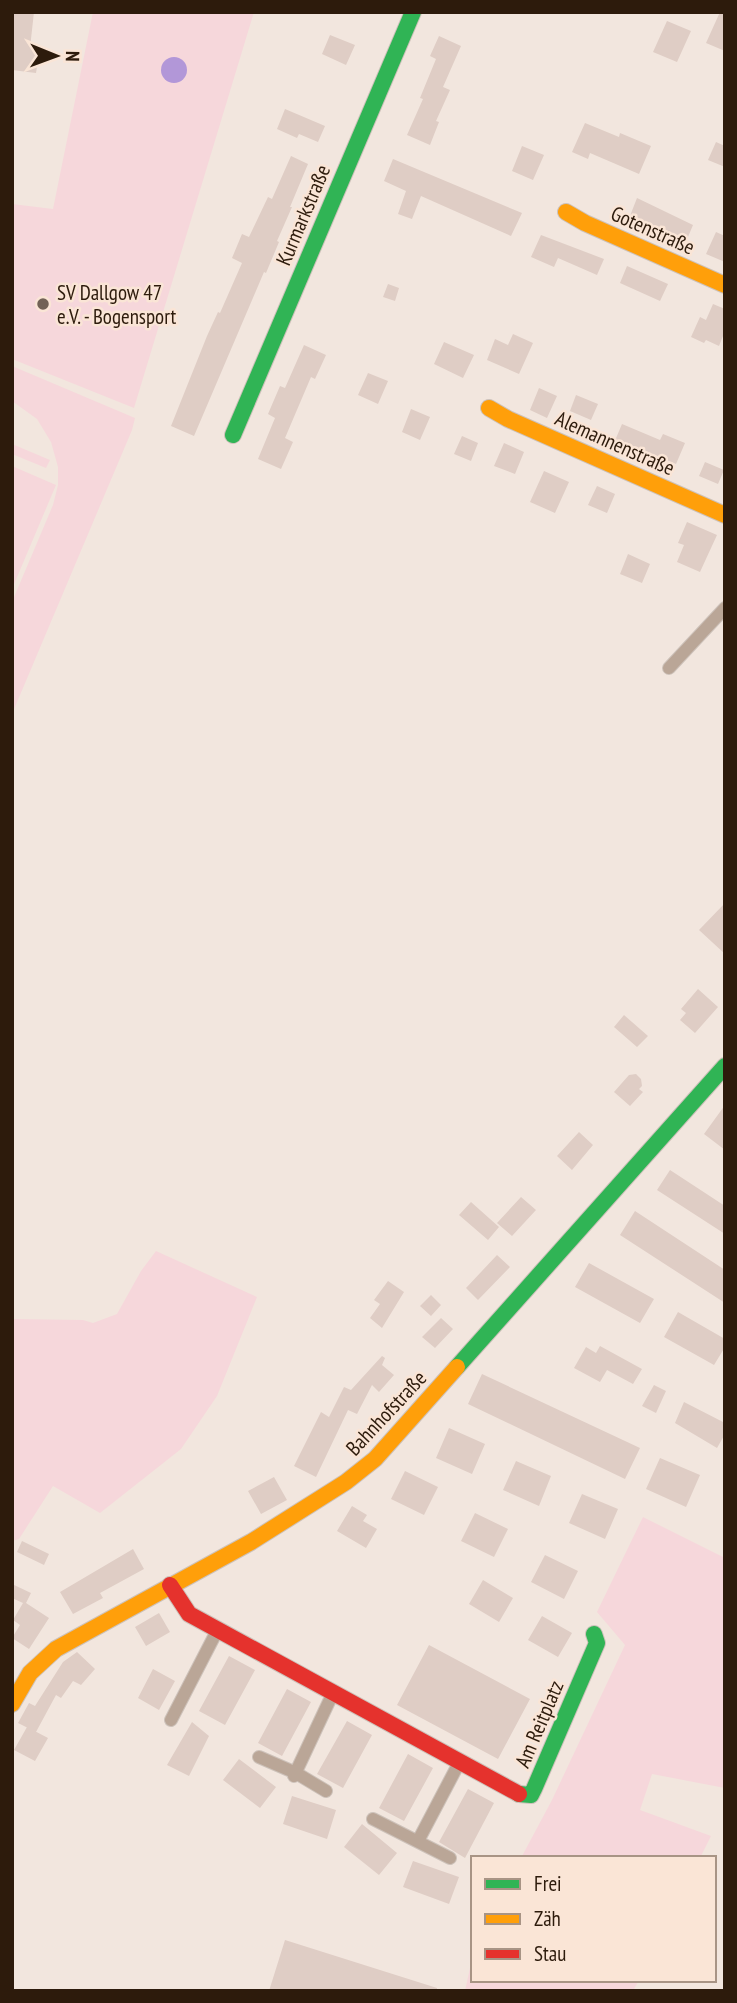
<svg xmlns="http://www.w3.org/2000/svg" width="737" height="2003" font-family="'PT Sans Narrow',sans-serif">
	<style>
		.green { fill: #f6d7db; fill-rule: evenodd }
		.water { fill: #b297d8 }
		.building { fill: #dfcdc5 }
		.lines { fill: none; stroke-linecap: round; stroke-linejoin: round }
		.street-casing { stroke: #cdc2ba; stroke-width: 14 }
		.fast-casing { stroke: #cdc2ba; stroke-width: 18 }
		.slow-casing { stroke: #cdc2ba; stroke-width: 18 }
		.jam-casing { stroke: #cdc2ba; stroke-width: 18 }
		.street { stroke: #baa697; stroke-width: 12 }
		.fast { stroke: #30b455; stroke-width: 16 }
		.slow { stroke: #ff9f0a; stroke-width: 16 }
		.jam { stroke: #e5322d; stroke-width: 16 }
		.poi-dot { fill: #726256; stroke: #fae5d6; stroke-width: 2.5 }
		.labels { text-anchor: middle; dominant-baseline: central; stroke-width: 5; stroke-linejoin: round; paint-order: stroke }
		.street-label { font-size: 21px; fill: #2d1b0c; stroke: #fae5d6 }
		.poi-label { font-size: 21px; fill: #2d1b0c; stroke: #fae5d6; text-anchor: start }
	</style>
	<rect width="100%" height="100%" fill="#f2e6de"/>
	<path class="green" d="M93,12H254L134,408L12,359V204L53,209ZM170,58H178C187,64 190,72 181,81L173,82L166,79L162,71Z
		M12,366L135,418L132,430L12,714V602L53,505L58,485V467L51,442L37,419L12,401Z
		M12,444L50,460L46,468L12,454Z
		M12,466L56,485L12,589Z
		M156,1251L257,1297L217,1396L181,1449L100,1513L53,1486L19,1539L12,1541V1319L83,1320L93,1323L117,1314L141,1271Z
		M643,1517L725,1558V1788L652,1774L640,1810L711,1836L700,1858H521L552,1800L625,1645L597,1612Z
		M473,1954V1980H639L633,1991H465Z"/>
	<path class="water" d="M161 70a13 13 0 1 1 26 0a13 13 0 1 1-26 0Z"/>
	<path class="building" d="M12,12H34L30,48L40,49L36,73L12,70Z
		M720,12H725V51L706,43Z
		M667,21L691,31L677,62L653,52Z
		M330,35L355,45L346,65L322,54Z
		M439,36L461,46L443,87L450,90L436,121L439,122L430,145L407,135L423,99L420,98L436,59L430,56Z
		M285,109L325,126L318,142L299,134L297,138L277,129Z
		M585,123L619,137L620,133L651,146L639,174L590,153L588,159L572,152Z
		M716,142L725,146V167L708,160Z
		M522,146L544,155L533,180L512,171Z
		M291,156L308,164L290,207H292L277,241L279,242L266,273L264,272L194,436L171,426L207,336L218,312L220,313L242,263L232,258L242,234L249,237L268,197L272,199Z
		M393,159L522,213L511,236L421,196L412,219L398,214L406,191L384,181Z
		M637,198L693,225L685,244L628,221Z
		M716,232L725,236V262L706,254Z
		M541,235L604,259L597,275L558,258L554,267L531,257Z
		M627,266L668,284L660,301L620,283Z
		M388,284L399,288L395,301L383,297Z
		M713,304L725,309V331L719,346L706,340L704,343L691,337L700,317L706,320Z
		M513,334L533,343L519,374L487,360L495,339L508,345Z
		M444,342L474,355L463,378L434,364Z
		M304,345L326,355L315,379L311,377L285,438L293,442L281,469L258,459L275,418L268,414L280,386L285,388Z
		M368,373L388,381L378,404L358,395Z
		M539,388L557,396L547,418L530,410Z
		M576,395L598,404L591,420L570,411Z
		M411,409L430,417L420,440L402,432Z
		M622,424L660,440L663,434L685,443L676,464L638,448L636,452L614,443Z
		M462,436L478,443L471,461L454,454Z
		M504,443L524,452L515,474L494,466Z
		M705,462L724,470L718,484L699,476Z
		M544,471L569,482L555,513L530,502Z
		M597,486L615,494L607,513L588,505Z
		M687,522L717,535L700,572L677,562L684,545L678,543Z
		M628,554L650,564L642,583L620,574Z
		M725,903V954L699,930Z
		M698,989L718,1007L695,1033L680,1020L686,1013L681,1009Z
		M624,1015L648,1036L637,1047L614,1027Z
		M636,1074L641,1079L642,1086L639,1089L643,1092L630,1106L614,1092L629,1075Z
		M725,1105V1150L704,1134Z
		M579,1132L593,1145L572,1170L557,1156Z
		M670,1170L725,1206V1234L657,1190Z
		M521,1197L536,1210L512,1236L497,1223Z
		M471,1202L499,1227L488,1240L459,1215Z
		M635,1211L725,1270V1303L620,1235Z
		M497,1255L510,1267L478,1300L466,1288Z
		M589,1263L654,1299L640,1323L575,1287Z
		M388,1281L404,1292L382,1328L370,1318L380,1304L374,1300Z
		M431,1295L441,1305L431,1316L420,1306Z
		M678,1312L725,1339V1347L714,1365L664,1337Z
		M441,1318L453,1329L435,1348L422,1337Z
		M600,1346L642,1369L633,1384L607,1370L600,1382L574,1368L586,1347L596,1353Z
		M382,1356L385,1358L382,1365L394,1375L379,1392L372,1385L357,1414L348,1410L316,1477L294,1466L321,1412L329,1417L344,1387L351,1390Z
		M482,1374L640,1448L625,1479L468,1404Z
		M654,1385L666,1391L656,1413L642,1406Z
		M684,1402L725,1423V1434L717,1448L675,1423Z
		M449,1428L485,1444L472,1474L436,1458Z
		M660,1458L700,1475L686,1507L646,1489Z
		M516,1461L551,1476L539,1506L503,1490Z
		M405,1471L438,1487L424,1515L391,1499Z
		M274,1477L287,1500L261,1514L248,1491Z
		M582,1494L618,1509L605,1539L569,1523Z
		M352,1506L367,1515L363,1521L377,1529L366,1548L337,1531Z
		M475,1513L508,1529L494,1557L461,1541Z
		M22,1541L49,1554L44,1565L17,1552Z
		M133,1549L144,1569L100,1593L103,1598L73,1614L60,1592Z
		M545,1555L578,1571L564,1599L531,1582Z
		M483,1580L513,1598L499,1622L469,1604Z
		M12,1584L31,1593L26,1603L49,1618L29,1649L12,1638L20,1625L13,1620L23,1603L12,1598Z
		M159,1613L170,1632L146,1646L135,1627Z
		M542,1616L572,1633L558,1657L528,1640Z
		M429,1645L530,1699L498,1759L397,1705Z
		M77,1652L95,1669L81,1685L73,1681L61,1698L56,1695L36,1732L18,1723L29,1703L35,1706L63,1662Z
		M229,1656L255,1670L225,1725L199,1711Z
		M153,1669L175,1681L159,1710L138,1698Z
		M287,1689L311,1702L282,1756L258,1743Z
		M347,1721L372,1735L343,1788L317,1774Z
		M192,1722L209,1736L189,1776L167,1765Z
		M27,1727L48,1738L35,1761L14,1750Z
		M408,1754L433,1768L404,1821L379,1808Z
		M239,1759L276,1787L260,1808L223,1780Z
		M468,1789L494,1803L465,1858L439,1842Z
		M292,1796L336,1810L327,1839L283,1824Z
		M362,1824L397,1853L379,1875L344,1847Z
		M413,1861L459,1877L449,1904L403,1887Z
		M285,1940L437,1988V1991H269Z"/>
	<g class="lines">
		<g class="street-casing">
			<path id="street" d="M669,668L725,608
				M171,1720L218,1629
				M259,1757L296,1773L326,1791
				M294,1776L333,1693
				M373,1819L450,1858
				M418,1841L459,1763"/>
		</g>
		<g class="fast-casing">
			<path id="fast" d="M233,435L413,12
				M457,1367L725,1066
				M519,1794L531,1795L534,1789L597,1643L594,1634"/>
		</g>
		<g class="slow-casing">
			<path id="slow" d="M566,212L585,223L725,285
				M489,408L508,419L725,515
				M12,1704L30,1673L56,1649L251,1542L346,1482L375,1459L457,1367"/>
		</g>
		<g class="jam-casing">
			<path id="jam" d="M170,1585L189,1614L519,1794"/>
		</g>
		<use href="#street" class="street"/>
		<use href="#fast" class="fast"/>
		<use href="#slow" class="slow"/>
		<use href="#jam" class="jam"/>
	</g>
	<circle class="poi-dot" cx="43" cy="304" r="7"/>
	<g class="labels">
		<g class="street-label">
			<text transform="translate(303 215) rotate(-67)">Kurmarkstraße</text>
			<text transform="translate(653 230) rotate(24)">Gotenstraße</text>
			<text transform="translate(615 443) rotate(24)">Alemannenstraße</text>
			<text transform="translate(386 1413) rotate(-47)">Bahnhofstraße</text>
			<text transform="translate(539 1724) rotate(-67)">Am Reitplatz</text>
		</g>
		<g class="poi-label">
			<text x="57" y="292">SV Dallgow 47<tspan x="57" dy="24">e.V. - Bogensport</tspan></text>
		</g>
	</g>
	<rect width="737" height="2003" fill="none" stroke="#2d1b0c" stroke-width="28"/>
	<rect x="471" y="1856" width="245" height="126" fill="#fae5d6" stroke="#a89485" stroke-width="2"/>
	<rect x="485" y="1879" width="35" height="10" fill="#30b455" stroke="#a89485" stroke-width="2"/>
	<text x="534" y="1891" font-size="21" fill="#2d1b0c">Frei</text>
	<rect x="485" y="1914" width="35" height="10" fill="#ff9f0a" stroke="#a89485" stroke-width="2"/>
	<text x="534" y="1926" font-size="21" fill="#2d1b0c">Zäh</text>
	<rect x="485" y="1949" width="35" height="10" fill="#e5322d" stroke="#a89485" stroke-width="2"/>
	<text x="534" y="1961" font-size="21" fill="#2d1b0c">Stau</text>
	<g transform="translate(56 56) rotate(91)" stroke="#fae5d6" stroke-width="5" paint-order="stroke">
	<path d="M0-5L12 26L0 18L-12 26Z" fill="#2d1b0c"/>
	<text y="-10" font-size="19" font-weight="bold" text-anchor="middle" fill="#2d1b0c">N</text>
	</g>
</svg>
